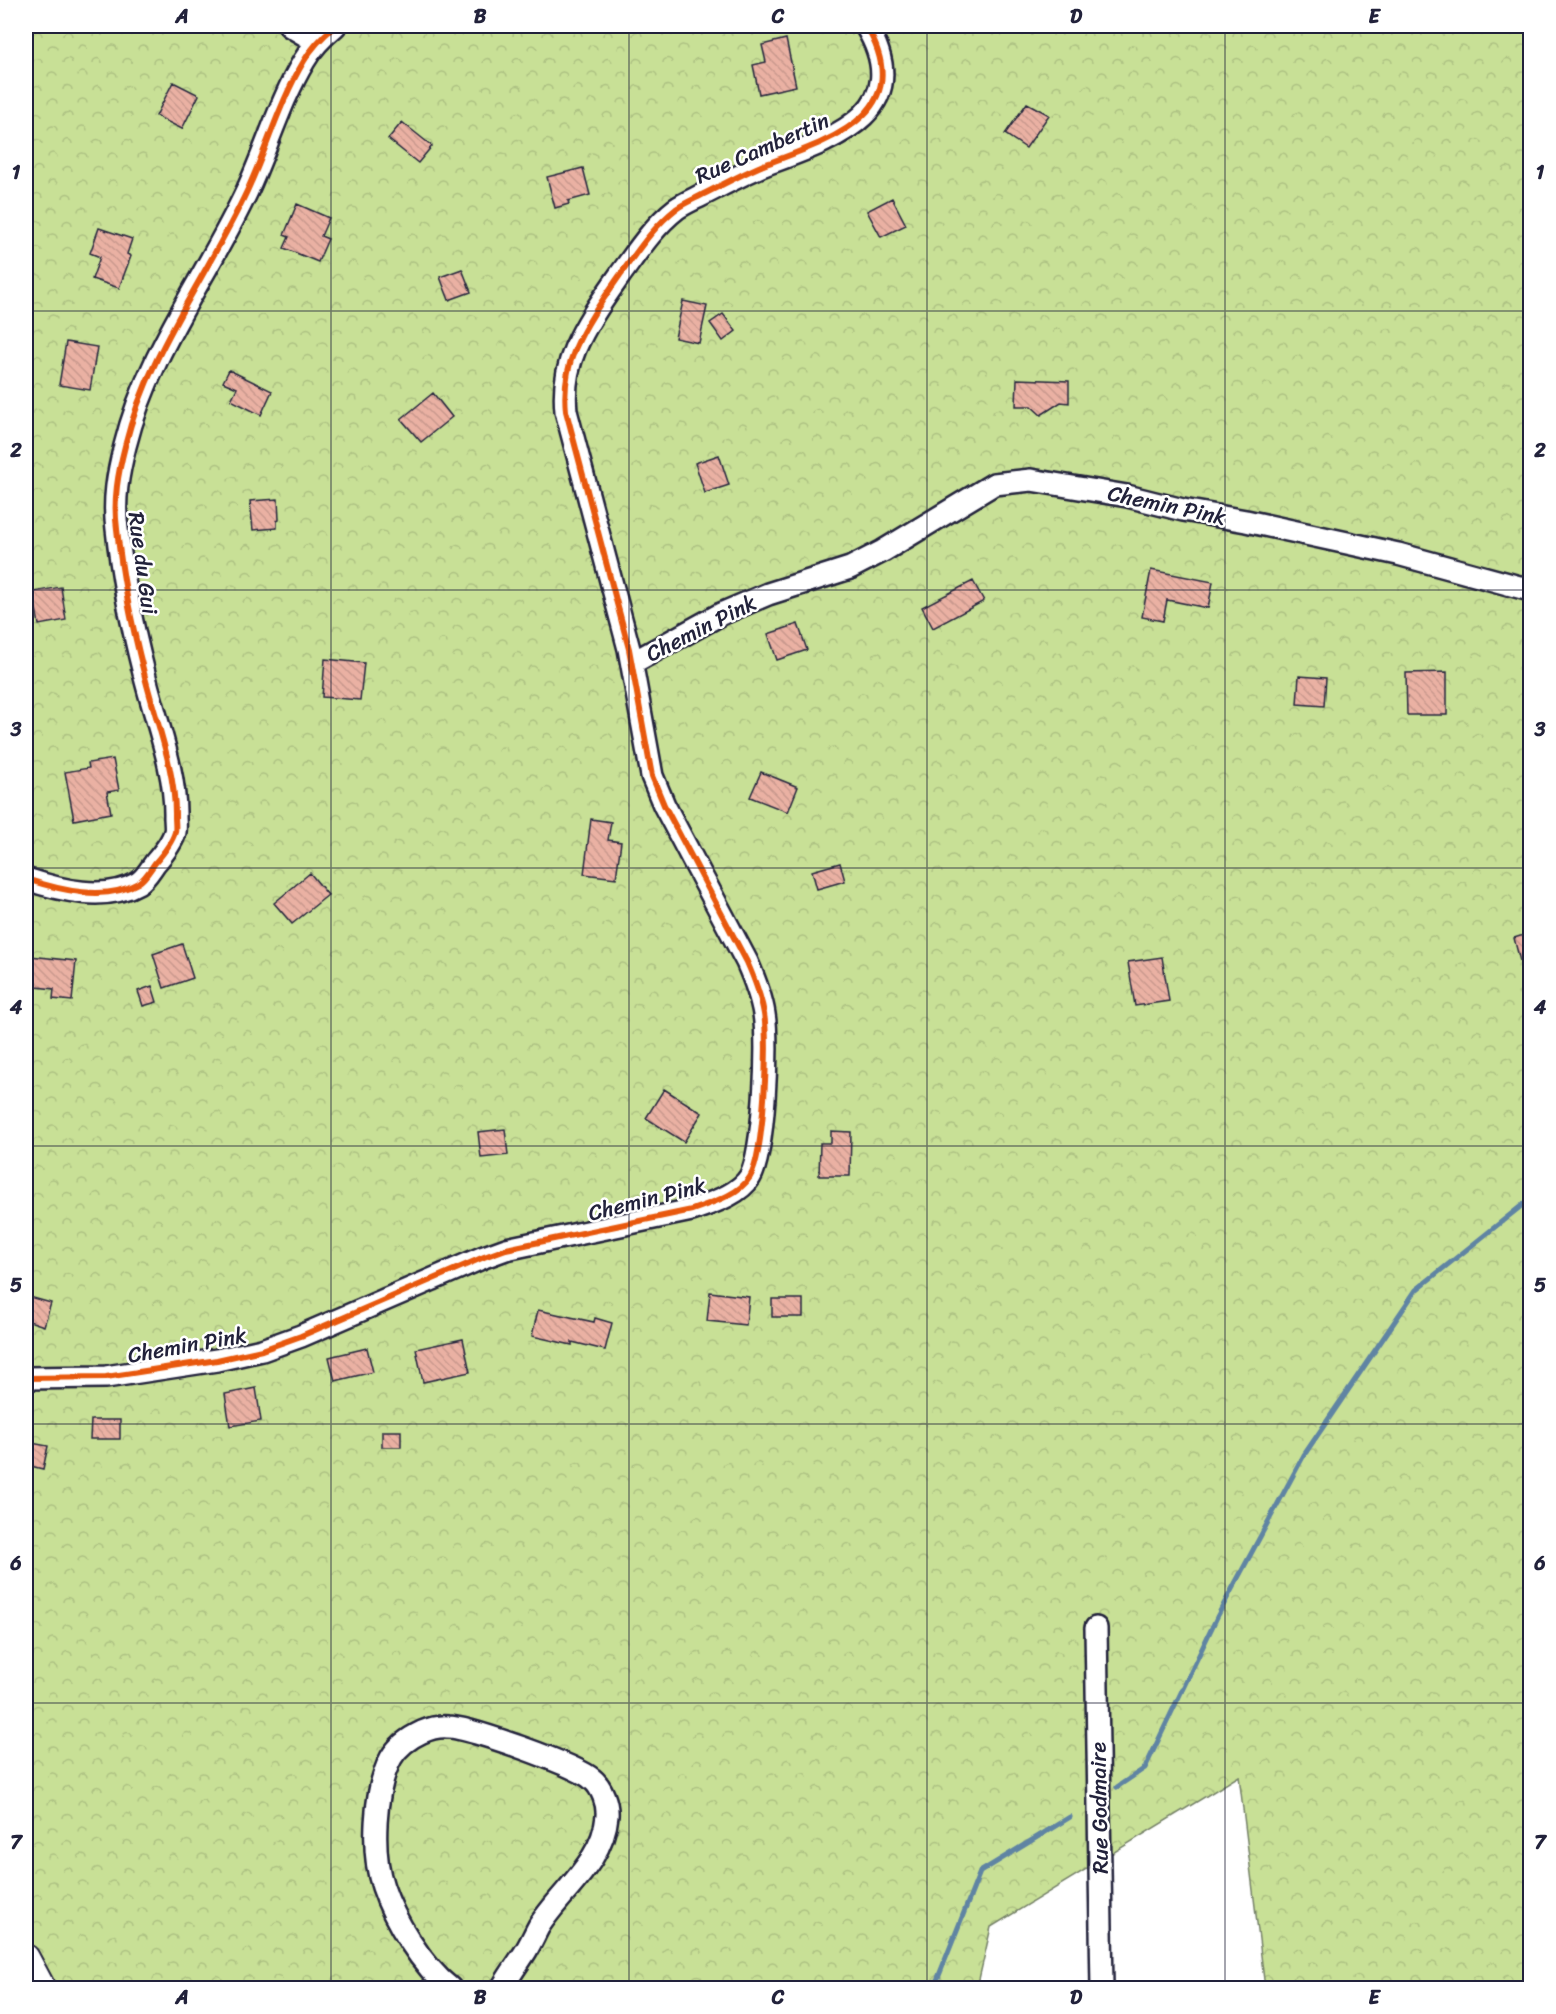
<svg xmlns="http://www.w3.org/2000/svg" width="1556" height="2014" font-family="Sriracha,sans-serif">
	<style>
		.forest { fill: url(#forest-crowns); stroke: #758168; stroke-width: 1.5 }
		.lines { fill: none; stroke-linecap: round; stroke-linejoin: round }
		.stream { stroke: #5f84a3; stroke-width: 5 }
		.building { fill: url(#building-back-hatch); stroke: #22223b; stroke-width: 1.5 }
		.minor-casing { stroke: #22223b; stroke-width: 26 }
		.major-casing { stroke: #22223b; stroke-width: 30 }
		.minor { stroke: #fff; stroke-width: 21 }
		.major { stroke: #fff; stroke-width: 26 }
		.cycleway-casing { stroke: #fff; stroke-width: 10 }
		.cycleway { stroke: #e8590c; stroke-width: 6 }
		.grid { fill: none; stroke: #22223b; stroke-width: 1.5; stroke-opacity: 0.55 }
		.labels { text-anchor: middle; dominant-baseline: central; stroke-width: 5; stroke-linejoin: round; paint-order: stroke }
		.street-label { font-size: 22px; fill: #22223b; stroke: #fff }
		.neatline { fill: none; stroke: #22223b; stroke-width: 2 }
		.grid-label { font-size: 20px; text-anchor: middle; font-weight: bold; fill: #22223b }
	</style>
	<defs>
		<pattern id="forest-crowns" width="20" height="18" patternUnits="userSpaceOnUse" patternTransform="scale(1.5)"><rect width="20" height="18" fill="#c8e096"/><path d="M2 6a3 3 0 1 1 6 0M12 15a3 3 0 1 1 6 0" fill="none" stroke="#acc082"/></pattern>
		<pattern id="building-back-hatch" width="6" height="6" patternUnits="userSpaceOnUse" patternTransform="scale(1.5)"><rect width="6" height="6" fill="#eab1a3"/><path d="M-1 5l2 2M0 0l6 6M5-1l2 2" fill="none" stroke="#c8988d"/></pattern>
	</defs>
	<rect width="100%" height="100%" fill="#fff"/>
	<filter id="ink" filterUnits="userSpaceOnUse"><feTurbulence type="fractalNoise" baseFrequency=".0167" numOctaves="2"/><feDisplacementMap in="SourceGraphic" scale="12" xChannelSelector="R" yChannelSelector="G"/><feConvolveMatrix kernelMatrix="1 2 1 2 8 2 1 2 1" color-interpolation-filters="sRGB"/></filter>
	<g filter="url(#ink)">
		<path class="forest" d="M26,26H1530V1988H1265L1239,1776L991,1927L977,1988H26Z"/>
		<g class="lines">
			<path class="stream" d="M1117,1787L1145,1768L1217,1617L1304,1455L1416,1290L1530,1199
				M934,1988L980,1872L1070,1817"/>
		</g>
		<path class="building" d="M786,39L796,86L759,94L753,65L766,62L762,45Z
			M173,82L199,95L182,129L156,116Z
			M1027,103L1049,115L1026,148L1005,134Z
			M402,122L432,146L418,163L388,139Z
			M583,168L590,195L568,201L569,204L555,208L547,177Z
			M892,198L906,225L881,237L867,211Z
			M297,204L329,218L321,236L328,239L318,262L284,248L289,237L284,235Z
			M99,228L132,239L127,254L131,256L119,288L92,279L100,257L90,253Z
			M462,269L471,292L449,300L440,277Z
			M683,301L707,306L699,343L675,338Z
			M723,314L736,331L723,341L710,323Z
			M66,342L97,347L90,390L59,385Z
			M229,370L272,391L261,415L231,400L237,388L223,382Z
			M1017,379L1069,381V403L1061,402L1041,415L1031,406H1016Z
			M433,393L452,417L421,442L401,419Z
			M719,455L729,485L705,493L695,463Z
			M278,499L279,520L277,521V528L253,530L250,501Z
			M1151,570L1213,582L1208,608L1167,600L1163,621L1142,617Z
			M973,581L984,601L933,628L922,607Z
			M61,587L66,620L39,625L33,592Z
			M798,624L807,650L777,660L768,634Z
			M325,659L364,663L360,700L322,697Z
			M1447,672V715H1407L1406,673Z
			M1299,676L1326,678L1324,706L1297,704Z
			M113,759L119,790L107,792L111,813L74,820L65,772L89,768L88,763Z
			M761,772L798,787L788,812L750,797Z
			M591,819L611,822L608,840L621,842L616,878L584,874Z
			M840,863L845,881L817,889L812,871Z
			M310,873L328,895L292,924L274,903Z
			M1530,933V984H1526L1514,938Z
			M182,944L193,978L164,988L153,954Z
			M30,956L76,961L72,1001L53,999L54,989L27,986Z
			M1162,957L1169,1001L1135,1006L1128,962Z
			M152,986L157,1002L143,1006L138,991Z
			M664,1089L702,1113L684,1142L646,1118Z
			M505,1129L508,1155L481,1158L478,1132Z
			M831,1131L851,1132L850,1176H819L820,1143H831Z
			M710,1292L749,1297L746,1325L707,1321Z
			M26,1296L51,1303L44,1326L26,1320Z
			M772,1299H803V1317H772Z
			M538,1310L594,1322L595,1318L612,1323L605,1350L572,1342V1345L532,1336Z
			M463,1339L470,1372L423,1382L416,1349Z
			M367,1348L373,1372L335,1381L329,1357Z
			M256,1388L261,1421L230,1426L225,1394Z
			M91,1420H120V1439H90Z
			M382,1431H401V1447H382Z
			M26,1442L48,1446L43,1469L26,1465Z"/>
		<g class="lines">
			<g class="minor-casing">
				<path id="minor" d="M290,26L317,42
					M632,663L721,614L768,594L850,568L883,551L994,484L1031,480L1127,496L1183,510L1246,521L1398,554L1530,590
					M26,879C60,890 105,902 138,883C145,879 150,870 155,863C162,855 172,843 175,832C176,828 175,821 175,817C176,770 155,719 144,673C132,626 122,577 117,529C113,500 118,473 125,446C148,352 207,277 247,191C267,148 280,101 304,61C312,47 323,36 335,26
					M26,1378L106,1377L217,1360L262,1350L301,1336L484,1257L506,1249L692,1210C711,1203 739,1195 750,1177C764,1154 769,1042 764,1014C761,995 754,978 747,962L664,805L652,776L629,649L566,411C564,391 567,368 575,349C586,323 604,298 620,275C637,252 653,227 676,209C683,204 692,200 700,196C720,186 740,175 761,166C827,141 919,115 866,26
					M1096,1628L1102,1988
					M450,1988C422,1966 394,1920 383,1887C371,1853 374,1790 391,1758C398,1746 409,1738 422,1732C429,1729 439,1726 448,1727C469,1727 576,1765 592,1779C602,1787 608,1804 607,1816C603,1862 562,1890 539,1926C534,1935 530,1945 524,1954C516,1966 509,1976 502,1988"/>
			</g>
			<g class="major-casing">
				<path id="major" d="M26,1958L42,1988"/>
			</g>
			<use href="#minor" class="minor"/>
			<use href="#major" class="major"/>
			<g class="cycleway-casing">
				<path id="cycleway" d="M26,879C60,890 105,902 138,883C145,879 150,870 155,863C162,855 172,843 175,832C176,828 175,821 175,817C176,770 155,719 144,673C132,626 122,577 117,529C113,500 118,473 125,446C148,352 207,277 247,191C267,148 280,101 304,61C312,47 323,36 335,26
					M26,1378L106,1377L217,1360L262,1350L301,1336L484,1257L506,1249L692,1210C711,1203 739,1195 750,1177C764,1154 769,1042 764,1014C761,995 754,978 747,962L664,805L652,776L629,649L566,411C564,391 567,368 575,349C586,323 604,298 620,275C637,252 653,227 676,209C683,204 692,200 700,196C720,186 740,175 761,166C827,141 919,115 866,26"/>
			</g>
			<use href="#cycleway" class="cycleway"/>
		</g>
	</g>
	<path class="grid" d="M331,26V1988M629,26V1988M927,26V1988M1225,26V1988M26,311H1530M26,590H1530M26,868H1530M26,1146H1530M26,1424H1530M26,1703H1530"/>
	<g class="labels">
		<g class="street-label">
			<text transform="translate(762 148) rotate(-24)">Rue Cambertin</text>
			<text transform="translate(1167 505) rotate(12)">Chemin Pink</text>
			<text transform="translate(143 563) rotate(82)">Rue du Gui</text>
			<text transform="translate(701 628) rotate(-27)">Chemin Pink</text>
			<text transform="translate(647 1199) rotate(-14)">Chemin Pink</text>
			<text transform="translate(187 1345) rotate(-10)">Chemin Pink</text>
			<text transform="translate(1099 1808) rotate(-91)">Rue Godmaire</text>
		</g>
	</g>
	<rect width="1556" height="2014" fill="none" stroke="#fff" stroke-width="66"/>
	<rect x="33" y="33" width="1490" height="1948" class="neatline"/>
	<g class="grid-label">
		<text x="182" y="23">A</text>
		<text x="480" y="23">B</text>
		<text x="778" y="23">C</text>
		<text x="1076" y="23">D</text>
		<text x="1374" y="23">E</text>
		<text x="16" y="179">1</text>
		<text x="1540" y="179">1</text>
		<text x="16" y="457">2</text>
		<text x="1540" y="457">2</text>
		<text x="16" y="736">3</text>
		<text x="1540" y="736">3</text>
		<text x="16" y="1014">4</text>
		<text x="1540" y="1014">4</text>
		<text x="16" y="1292">5</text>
		<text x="1540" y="1292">5</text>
		<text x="16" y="1570">6</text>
		<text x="1540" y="1570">6</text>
		<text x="16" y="1849">7</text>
		<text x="1540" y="1849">7</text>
		<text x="182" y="2004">A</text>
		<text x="480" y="2004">B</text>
		<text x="778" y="2004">C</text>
		<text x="1076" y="2004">D</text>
		<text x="1374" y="2004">E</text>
	</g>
</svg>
